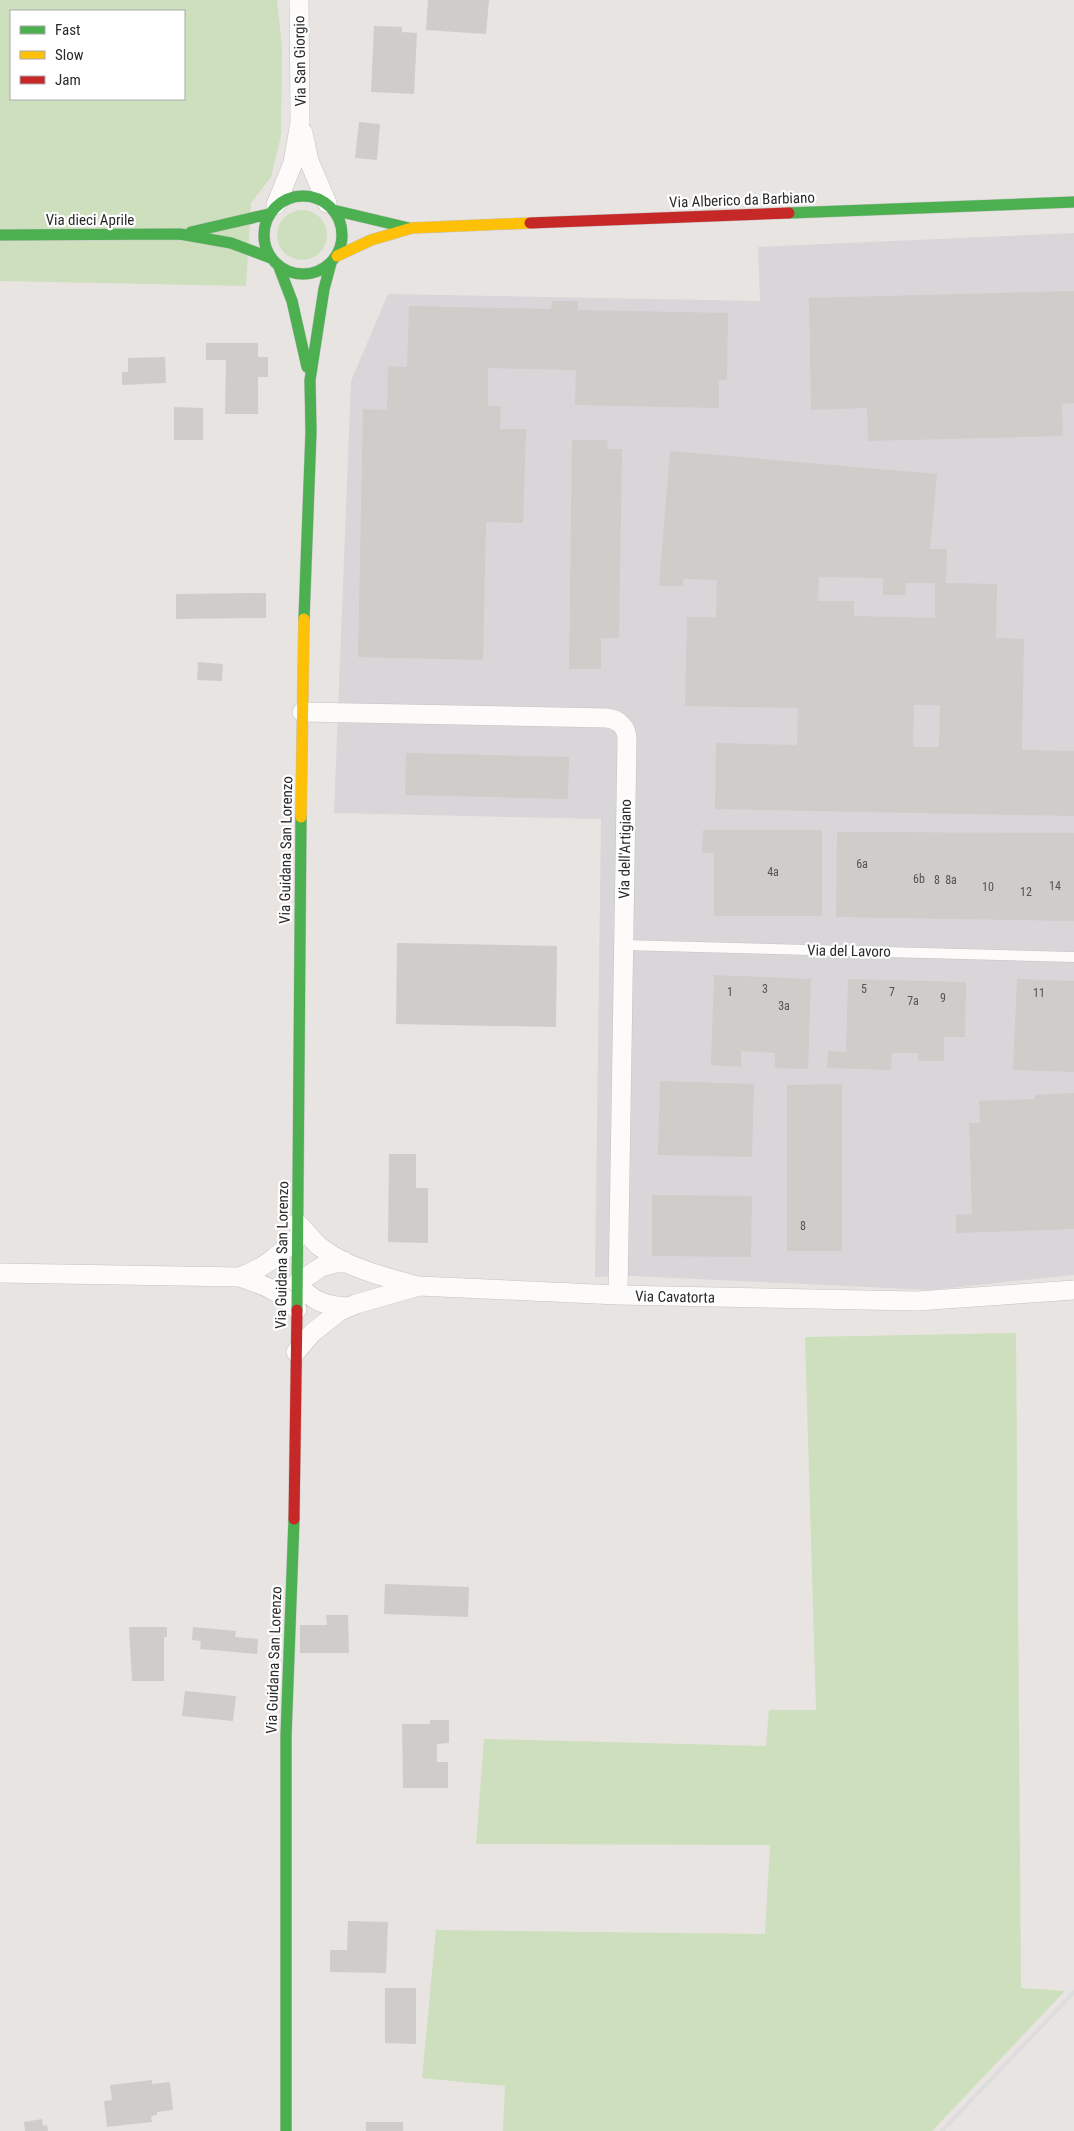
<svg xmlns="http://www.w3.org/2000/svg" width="1074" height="2131" font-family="'Roboto Condensed',sans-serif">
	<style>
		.industrial { fill: #d8d6d8 }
		.green { fill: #cedfbe; fill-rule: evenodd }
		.building { fill: #cfccca; fill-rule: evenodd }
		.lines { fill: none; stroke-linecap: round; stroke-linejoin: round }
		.lane-casing { stroke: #c4c3c3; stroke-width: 11 }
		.street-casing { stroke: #c4c3c3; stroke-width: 20 }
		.fast-casing { stroke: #c4c3c3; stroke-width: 12 }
		.slow-casing { stroke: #c4c3c3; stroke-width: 12 }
		.jam-casing { stroke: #c4c3c3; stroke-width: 12 }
		.lane { stroke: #fcfbfa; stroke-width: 10 }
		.street { stroke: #fcfbfa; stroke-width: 19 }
		.fast { stroke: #4caf50; stroke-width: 11 }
		.slow { stroke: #ffc107; stroke-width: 11 }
		.jam { stroke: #c62828; stroke-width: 11 }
		.rail { stroke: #deddde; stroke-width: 4 }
		.labels { text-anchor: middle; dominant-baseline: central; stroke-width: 4.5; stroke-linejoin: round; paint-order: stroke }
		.number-label { font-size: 12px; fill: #545353 }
		.street-label { font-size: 15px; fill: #2a2a2a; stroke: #fff }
	</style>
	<rect width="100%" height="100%" fill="#e8e4e1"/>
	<path class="industrial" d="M1074,233V1275L931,1290L634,1276L595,1277L601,819L334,813L351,381L388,294L760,301L758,247Z"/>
	<path class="green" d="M0,0H277L282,48L281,136L271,177L251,203L246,286L0,281ZM11,11H184V99H11Z
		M277 235a25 25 0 1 1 50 0a25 25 0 1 1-50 0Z
		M1016,1333L1021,1988L1065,1991L932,2131H503L505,2086L422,2078L436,1930L765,1934L770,1845L476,1844L484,1739L766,1746L769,1710H816L805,1337Z"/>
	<path class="building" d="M428,0H489L486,34L426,30Z
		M374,26L402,27V32L417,33L414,94L371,92Z
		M359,122L380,124L377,160L355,158Z
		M1074,291V403L1062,404L1063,436L868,441L867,408L811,410L809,298Z
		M552,301H578V310L728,313L727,380H719V408L575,405L576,370L488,368V406H501L500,429H526L523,523L486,522L483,660L358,657L363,409L387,410L388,366L407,367L409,306L551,309Z
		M206,343H258V357H268V377H258V414H225L226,360H206Z
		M165,357L166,383L122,385V372H128V358Z
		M174,407L203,408V440H174Z
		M572,440H608L607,449H622L619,638H601V669H569Z
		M670,451L937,474L930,549H947L946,583L997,584L996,638L1024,639L1022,750L1074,751V816L715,809L716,743L797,745L798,708L685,706L687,617H716L717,580L683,579V586H659ZM819,577L883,578V595H905L906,583H935V618L854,616V601H818ZM914,705H940L939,747H913Z
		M266,593V618L176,619V594Z
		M198,662L223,664L222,681L197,680Z
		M406,753L569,757L568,799L405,795Z
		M703,830H822V916H714V853H702Z
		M837,832L1074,833V921L836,917Z
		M397,943L557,946L556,1027L396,1024Z
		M714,975L811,979L808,1069L775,1068V1053L741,1051V1067L711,1065Z
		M848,979L966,982L965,1037H944V1061H918V1053H892L891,1070L827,1068L828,1051L846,1052Z
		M1017,979L1074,981V1072L1013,1070Z
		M660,1081L754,1084L752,1157L658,1155Z
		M842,1084V1251H787V1085Z
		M1074,1093V1229L956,1233V1215L972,1214L969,1123H980L979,1101L1035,1099V1095Z
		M389,1154H416V1188H428V1243L388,1242Z
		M652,1195L752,1196L751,1257L652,1256Z
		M385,1584L469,1587L468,1617L384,1614Z
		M326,1615H348L349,1653H300V1625H327Z
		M129,1627H167V1637H164V1681H132Z
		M193,1627L236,1631L235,1637L258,1639L257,1654L200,1649L201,1641L192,1640Z
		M185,1691L236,1696L233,1721L182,1716Z
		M430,1720H449V1743L437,1744V1762H448V1788H403L402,1724H430Z
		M348,1921L388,1922L386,1973L330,1972V1950H347Z
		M385,1988H416V2044L385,2043Z
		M152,2080V2084L170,2082L173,2110L157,2112V2115L151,2116L152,2122L107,2127L104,2101L112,2100L110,2085Z
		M42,2119L43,2126L47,2125L48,2131H25L24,2122Z
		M366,2122H403V2131H366Z"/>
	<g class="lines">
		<g class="lane-casing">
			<path id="lane" d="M623,945L1074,957"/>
		</g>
		<g class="street-casing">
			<path id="street" d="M303,133L309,161L327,203
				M276,205L293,163L300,122L299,0
				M302,712L606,718C619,719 627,727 627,740L618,1295
				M297,1223C305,1230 311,1239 319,1246C346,1268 384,1277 418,1286
				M344,1261L321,1267L297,1283C313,1302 325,1306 349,1307
				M0,1273L239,1277C262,1284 280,1291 297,1309
				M239,1277C263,1269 279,1255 297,1238
				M296,1352L312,1333L340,1311L356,1304L419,1286L618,1295L917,1301L1074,1290"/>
		</g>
		<g class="fast-casing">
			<path id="fast" d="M264 235a39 39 0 1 1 78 0a39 39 0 1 1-78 0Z
				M333,210L409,228
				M789,213L1074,202
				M191,232L269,214
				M0,235L180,234L231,243L271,258
				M279,267L292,301L307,367
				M304,619L311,432L310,380L324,289L331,263
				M297,1310L301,817
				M286,2131V1736L294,1519"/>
		</g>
		<g class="slow-casing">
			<path id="slow" d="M337,256L371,240L412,228L530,223
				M301,817L304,619"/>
		</g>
		<g class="jam-casing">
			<path id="jam" d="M530,223L789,213
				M294,1519L297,1310"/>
		</g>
		<use href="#lane" class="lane"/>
		<use href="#street" class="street"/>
		<use href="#fast" class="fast"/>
		<use href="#slow" class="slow"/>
		<use href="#jam" class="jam"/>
		<path class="rail" d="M942,2131L1074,1992"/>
	</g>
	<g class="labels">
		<g class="number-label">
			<text x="862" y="864">6a</text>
			<text x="773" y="872">4a</text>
			<text x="919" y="879">6b</text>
			<text x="937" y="880">8</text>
			<text x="951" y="880">8a</text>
			<text x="1055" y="886">14</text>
			<text x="988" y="887">10</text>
			<text x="1026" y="892">12</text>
			<text x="765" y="989">3</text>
			<text x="864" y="989">5</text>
			<text x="730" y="992">1</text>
			<text x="892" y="992">7</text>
			<text x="1039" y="993">11</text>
			<text x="943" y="998">9</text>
			<text x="913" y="1001">7a</text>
			<text x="784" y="1006">3a</text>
			<text x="803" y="1226">8</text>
		</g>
		<g class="street-label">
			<text transform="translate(300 61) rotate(-91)">Via San Giorgio</text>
			<text transform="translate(742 200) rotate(-2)">Via Alberico da Barbiano</text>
			<text x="90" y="220">Via dieci Aprile</text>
			<text transform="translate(625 849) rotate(-89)">Via dell'Artigiano</text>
			<text transform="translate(286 850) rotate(-89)">Via Guidana San Lorenzo</text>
			<text transform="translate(849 951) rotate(1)">Via del Lavoro</text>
			<text transform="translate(282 1255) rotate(-89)">Via Guidana San Lorenzo</text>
			<text transform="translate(675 1297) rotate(1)">Via Cavatorta</text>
			<text transform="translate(274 1660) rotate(-88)">Via Guidana San Lorenzo</text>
		</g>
	</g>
	<rect x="10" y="10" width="175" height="90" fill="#ffffff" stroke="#aaaaaa"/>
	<rect x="20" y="26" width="25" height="8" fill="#4caf50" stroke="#aaaaaa"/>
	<text x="55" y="35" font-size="15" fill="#2a2a2a">Fast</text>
	<rect x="20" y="51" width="25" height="8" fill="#ffc107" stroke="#aaaaaa"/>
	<text x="55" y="60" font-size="15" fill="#2a2a2a">Slow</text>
	<rect x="20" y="76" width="25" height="8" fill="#c62828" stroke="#aaaaaa"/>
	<text x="55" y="85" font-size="15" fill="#2a2a2a">Jam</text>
</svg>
